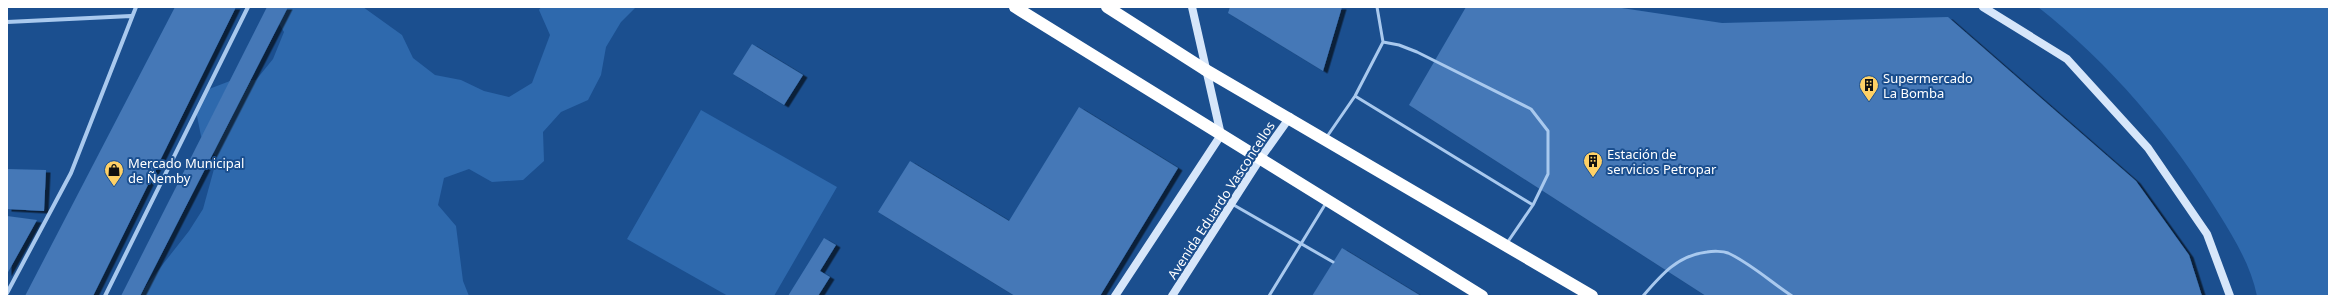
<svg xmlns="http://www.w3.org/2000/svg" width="2336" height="303" font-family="'Noto Sans',sans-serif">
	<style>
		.green { fill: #2e69ad }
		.building { fill: #4478b7; filter: url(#shadow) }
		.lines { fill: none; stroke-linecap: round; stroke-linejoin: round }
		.lane { stroke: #a9c9ee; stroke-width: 3 }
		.street { stroke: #a9c9ee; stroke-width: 4 }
		.secondary { stroke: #d6e6fa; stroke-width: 8 }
		.highway { stroke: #fff; stroke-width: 12 }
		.labels { text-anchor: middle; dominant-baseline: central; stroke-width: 4; stroke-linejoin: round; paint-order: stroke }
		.poi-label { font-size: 13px; fill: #fff; stroke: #1b4f8f; text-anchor: start }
		.street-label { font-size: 13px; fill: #fff; stroke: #1b4f8f }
	</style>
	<defs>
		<filter id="shadow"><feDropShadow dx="4.5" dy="2.5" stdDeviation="0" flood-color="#0009"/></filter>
	</defs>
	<rect width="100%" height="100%" fill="#1b4f8f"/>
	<path class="green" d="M269,7H363L402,35L413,58L435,75L461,80L484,91L509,97L532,83L550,35L539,10L541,7H636L621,22L606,47L601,75L588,100L561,112L543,132L544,161L523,180L492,182L469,169L444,178L438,205L456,226L463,281L469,296H138L189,231L203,209L217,158L201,136L196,111L209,89L230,81L256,80L273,59L284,32Z
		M2038,7H2329V296H2257C2251,266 2235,240 2219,214C2171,135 2110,64 2038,7Z
		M701,110L837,187L774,296H728L627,239Z"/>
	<path class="building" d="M175,7H236L93,296H25Z
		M267,7H288L140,296H121Z
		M1230,7H1342L1323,71L1228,13Z
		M1466,7H1615L1722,23L1948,17L2136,181L2189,255L2202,296H1706L1409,105Z
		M752,44L803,75L784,105L733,74Z
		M1079,107L1178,168L1100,296H1015L878,212L910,161L1009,221Z
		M7,169L46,170L44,211L7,209Z
		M7,216L37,220L7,274Z
		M824,238L836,245L820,271L830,277L818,296H788Z
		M1342,248L1421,296H1312Z"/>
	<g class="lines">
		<path class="lane" d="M1377,7L1383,42
			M1355,96L1533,205
			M1326,138L1355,96L1383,42L1399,45L1417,52L1531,109L1548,131V174L1533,205L1507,243
			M1232,204L1333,262
			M1269,296L1326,203
			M1643,296C1661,275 1678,255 1707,252C1713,251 1723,251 1728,253C1750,263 1772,283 1792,296"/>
		<path class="street" d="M7,22L131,16
			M7,293L71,173L136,7
			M105,296L248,7"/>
		<path class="secondary" d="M1983,7L2067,59L2148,148L2207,234L2230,296
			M1115,296L1221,135L1192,7
			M1172,296L1260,159L1290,117"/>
		<path class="highway" d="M1015,7L1482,296
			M1107,7L1204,69L1592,296"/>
	</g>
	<defs>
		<g id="building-pin" transform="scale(1)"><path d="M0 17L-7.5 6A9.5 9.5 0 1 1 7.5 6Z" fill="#ffd166" stroke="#1b4f8f"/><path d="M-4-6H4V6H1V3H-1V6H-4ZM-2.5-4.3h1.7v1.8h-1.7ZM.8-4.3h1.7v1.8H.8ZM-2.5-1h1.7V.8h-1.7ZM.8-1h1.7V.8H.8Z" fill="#111"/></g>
		<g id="shop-pin" transform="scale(1)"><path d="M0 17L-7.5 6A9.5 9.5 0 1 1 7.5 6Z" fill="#ffd166" stroke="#1b4f8f"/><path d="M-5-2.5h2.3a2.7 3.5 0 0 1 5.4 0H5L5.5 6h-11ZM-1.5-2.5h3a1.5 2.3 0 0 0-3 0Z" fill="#111"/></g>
	</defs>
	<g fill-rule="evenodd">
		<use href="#building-pin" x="1869" y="85"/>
		<use href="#building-pin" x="1593" y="161"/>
		<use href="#shop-pin" x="114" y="170"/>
	</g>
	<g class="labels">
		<g class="poi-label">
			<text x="1883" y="78">Supermercado<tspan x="1883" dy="15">La Bomba</tspan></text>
			<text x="1607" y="154">Estación de<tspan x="1607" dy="15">servicios Petropar</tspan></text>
			<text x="128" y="163">Mercado Municipal<tspan x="128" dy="15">de Ñemby</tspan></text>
		</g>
		<g class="street-label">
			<text transform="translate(1221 200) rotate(-57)">Avenida Eduardo Vasconcellos</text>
		</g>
	</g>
	<rect width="2336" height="303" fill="none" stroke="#ffffff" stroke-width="16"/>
</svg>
